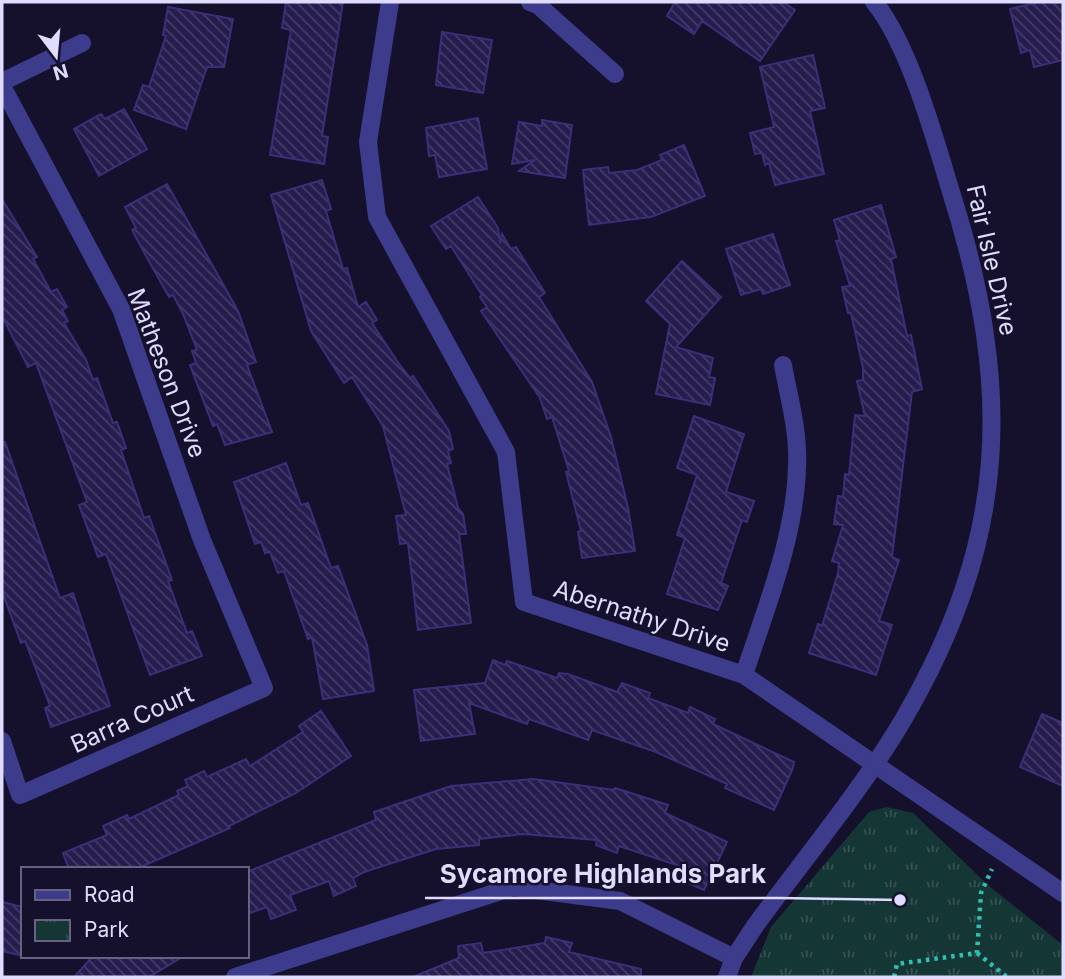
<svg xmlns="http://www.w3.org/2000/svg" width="1065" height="979" font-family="Inter,sans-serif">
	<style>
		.park { fill: url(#park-tufts) }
		.building { fill: url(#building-back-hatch); stroke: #3c2e79; stroke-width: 2 }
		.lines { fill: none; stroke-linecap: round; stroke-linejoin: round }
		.path { stroke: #2fc0b5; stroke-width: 4.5; stroke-dasharray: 3.5 5; stroke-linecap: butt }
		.minor { stroke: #3d3b8b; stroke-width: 18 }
		.tertiary { stroke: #3d3b8b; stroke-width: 18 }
		.labels { text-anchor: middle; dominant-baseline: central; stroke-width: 5; stroke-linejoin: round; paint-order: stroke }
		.street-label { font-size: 24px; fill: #dfdcff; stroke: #15112c }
		.leader { fill: none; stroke: #dfdcff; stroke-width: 2.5 }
		.callout-dot { fill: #dfdcff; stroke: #15112c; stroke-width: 2.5 }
		.callout-label { font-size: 26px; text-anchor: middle; font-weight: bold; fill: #dfdcff; stroke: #15112c; stroke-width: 5; stroke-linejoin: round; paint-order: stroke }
	</style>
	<defs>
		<pattern id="park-tufts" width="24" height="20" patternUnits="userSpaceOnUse" patternTransform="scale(1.75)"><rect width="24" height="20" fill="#143634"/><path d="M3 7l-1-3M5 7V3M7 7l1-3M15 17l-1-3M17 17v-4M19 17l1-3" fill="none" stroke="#365252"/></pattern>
		<pattern id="building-back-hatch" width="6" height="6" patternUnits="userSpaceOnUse" patternTransform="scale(1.75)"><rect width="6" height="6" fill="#261c4d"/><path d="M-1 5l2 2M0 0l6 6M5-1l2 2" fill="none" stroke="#453c68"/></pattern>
	</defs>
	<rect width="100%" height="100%" fill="#15112c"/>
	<path class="park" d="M887,807L913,813L989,886L1063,945V977H751L771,927L869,812Z"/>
	<path class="building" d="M286,2H343L322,136L328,137L324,164L270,155L291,30L282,28Z
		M675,2H783L795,10L760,61L702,21L694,34L667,16Z
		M1039,2H1063V60L1034,67L1030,50L1021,53L1010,9Z
		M168,7L233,19L224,67H207L186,129L134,110L143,85L149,87L166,36L163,35Z
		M442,32L492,40L483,93L436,85Z
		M813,55L825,108L810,111L824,174L775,185L769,163L765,165L762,153L755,154L750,133L774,127L760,67Z
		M124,109L147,149L99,176L74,129L101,114L105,119Z
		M478,118L487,169L439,177L435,155L429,156L426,128Z
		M542,120L572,125L565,178L519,171L535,160L512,164L519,122L542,126Z
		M684,145L705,196L651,217L589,225L583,170L608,167L609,173L637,170L662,160L660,155Z
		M322,180L331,209L326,211L343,269L347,268L358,307L366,302L377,320L372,323L397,361L410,378L413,376L449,431L453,449L448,451L451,463L447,464L458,508L463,514L466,534H459L471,623L418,630L408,543L400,544L396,516L406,515L383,426L352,377L344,383L311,331L271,195Z
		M167,184L238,311L256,362L247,365L272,432L225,445L217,424L213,426L190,365L196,363L192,351L197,350L183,314L173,295L169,297L146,256L132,230L136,228L125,207Z
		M478,197L498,228L500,243L502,234L511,249L516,247L545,293L539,297L592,382L611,437L628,508L635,551L582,558L578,532L581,531L566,472L569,471L552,417L547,419L540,398L481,311L487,307L480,297L482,295L451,246L446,249L431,226Z
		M2,199L37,257L33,259L51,292L57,289L67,307L62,310L68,321L64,323L86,360L93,380L97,378L113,423L117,422L126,448L121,450L144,518L149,516L172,580L168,581L187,633L192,631L202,656L150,675L106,554L98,557L79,505L87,502L36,363L28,367L2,316Z
		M881,205L896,257L891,259L907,336L911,335L922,389L912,392L892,557L899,560L879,621L892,625L876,675L809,653L818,624L822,626L838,573L839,563L832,561L843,525L834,524L838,496L843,497L845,474L849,475L855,415L865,416L857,381L863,380V368L851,313H848L842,287L850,286L836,241L840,240L834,220Z
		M773,234L790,285L763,294L761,289L741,295L726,249Z
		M682,261L721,297L676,347L713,358L709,377L715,378L710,405L656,394L670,324L646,301Z
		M694,416L744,434L726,492L754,501L747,522L742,520L721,583L728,586L718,610L667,594L685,538L677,535L697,475L677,468Z
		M2,442H5L60,598L73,593L110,706L51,727L45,708L50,706L25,641L21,643L2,591Z
		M286,463L301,505L308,503L331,568L338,566L367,645L374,691L323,699L312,637L308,639L284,571L278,573L270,552L265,553L261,542L255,544L234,482Z
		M493,660L505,665L507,661L557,678L559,673L568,674L617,692L622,683L650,693L648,698L688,713L690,707L715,719L713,724L794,762L793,768L774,810L725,788L727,784L656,752L592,730L588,740L529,719L527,724L469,703L475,734L421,741L414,690L485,683Z
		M321,711L351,756L296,793L229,826L230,828L136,869H69L63,853L107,835L103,826L127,815L129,819L179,795L177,791L188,786L185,780L204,771L207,777L246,759L250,766L303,732L299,726Z
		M1042,714L1063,723V786L1020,767Z
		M533,779L614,790L615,788L668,805L665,813L727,842L704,890L681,880L686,868L619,846L617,853L596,845L597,840L523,834L479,839V845L436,849L364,872L353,878L356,886L334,896L329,881L290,895L296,910L271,919L267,907L247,914V872L376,820L374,812L451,786Z
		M2,902L23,907V956L2,951Z
		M546,937L572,943L569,952L641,969V977H413L459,958L458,946L481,943L483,953L545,943Z
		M93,956H184L149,977H74Z"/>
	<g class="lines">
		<path class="path" d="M977,953L1007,977
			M894,977L897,964L977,953L981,893L992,869"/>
		<path class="minor" d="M390,2L368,142L377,217L506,452L524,602L744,675L1063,893
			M530,2L538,5L615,74
			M2,82L82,43
			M2,86L121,309L202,540L264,688L20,795L2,741
			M744,675C766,607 795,538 797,467C799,433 789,398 783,365
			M235,977L513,887L620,901L734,958"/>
		<path class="tertiary" d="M727,977L734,958L755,926C804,859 861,791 903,720C1009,539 1013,388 951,192C935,139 909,44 874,2"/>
	</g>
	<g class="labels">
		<g class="street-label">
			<text transform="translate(992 260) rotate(77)">Fair Isle Drive</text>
			<text transform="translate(167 373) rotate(69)">Matheson Drive</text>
			<text transform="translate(642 616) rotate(18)">Abernathy Drive</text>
			<text transform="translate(132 719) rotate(-24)">Barra Court</text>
		</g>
	</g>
	<path class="leader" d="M900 900L780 898H425"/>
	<circle class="callout-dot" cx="900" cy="900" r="7"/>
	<g class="callout-label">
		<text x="603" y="883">Sycamore Highlands Park</text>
	</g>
	<rect width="1065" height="979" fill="none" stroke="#dfdcff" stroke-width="7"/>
	<rect x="21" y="867" width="228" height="91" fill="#15112c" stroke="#666280" stroke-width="2"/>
	<rect x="35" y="890" width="35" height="10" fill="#3d3b8b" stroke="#666280" stroke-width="2"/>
	<text x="84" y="902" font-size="21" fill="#dfdcff">Road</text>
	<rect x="35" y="920" width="35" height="21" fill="url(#park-tufts)" stroke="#666280" stroke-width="2"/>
	<text x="84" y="937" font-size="21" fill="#dfdcff">Park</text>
	<g transform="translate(56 56) rotate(164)" stroke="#15112c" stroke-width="5" paint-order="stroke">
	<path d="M0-5L12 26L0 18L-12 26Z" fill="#dfdcff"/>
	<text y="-10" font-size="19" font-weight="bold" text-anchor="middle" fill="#dfdcff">N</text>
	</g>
</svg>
